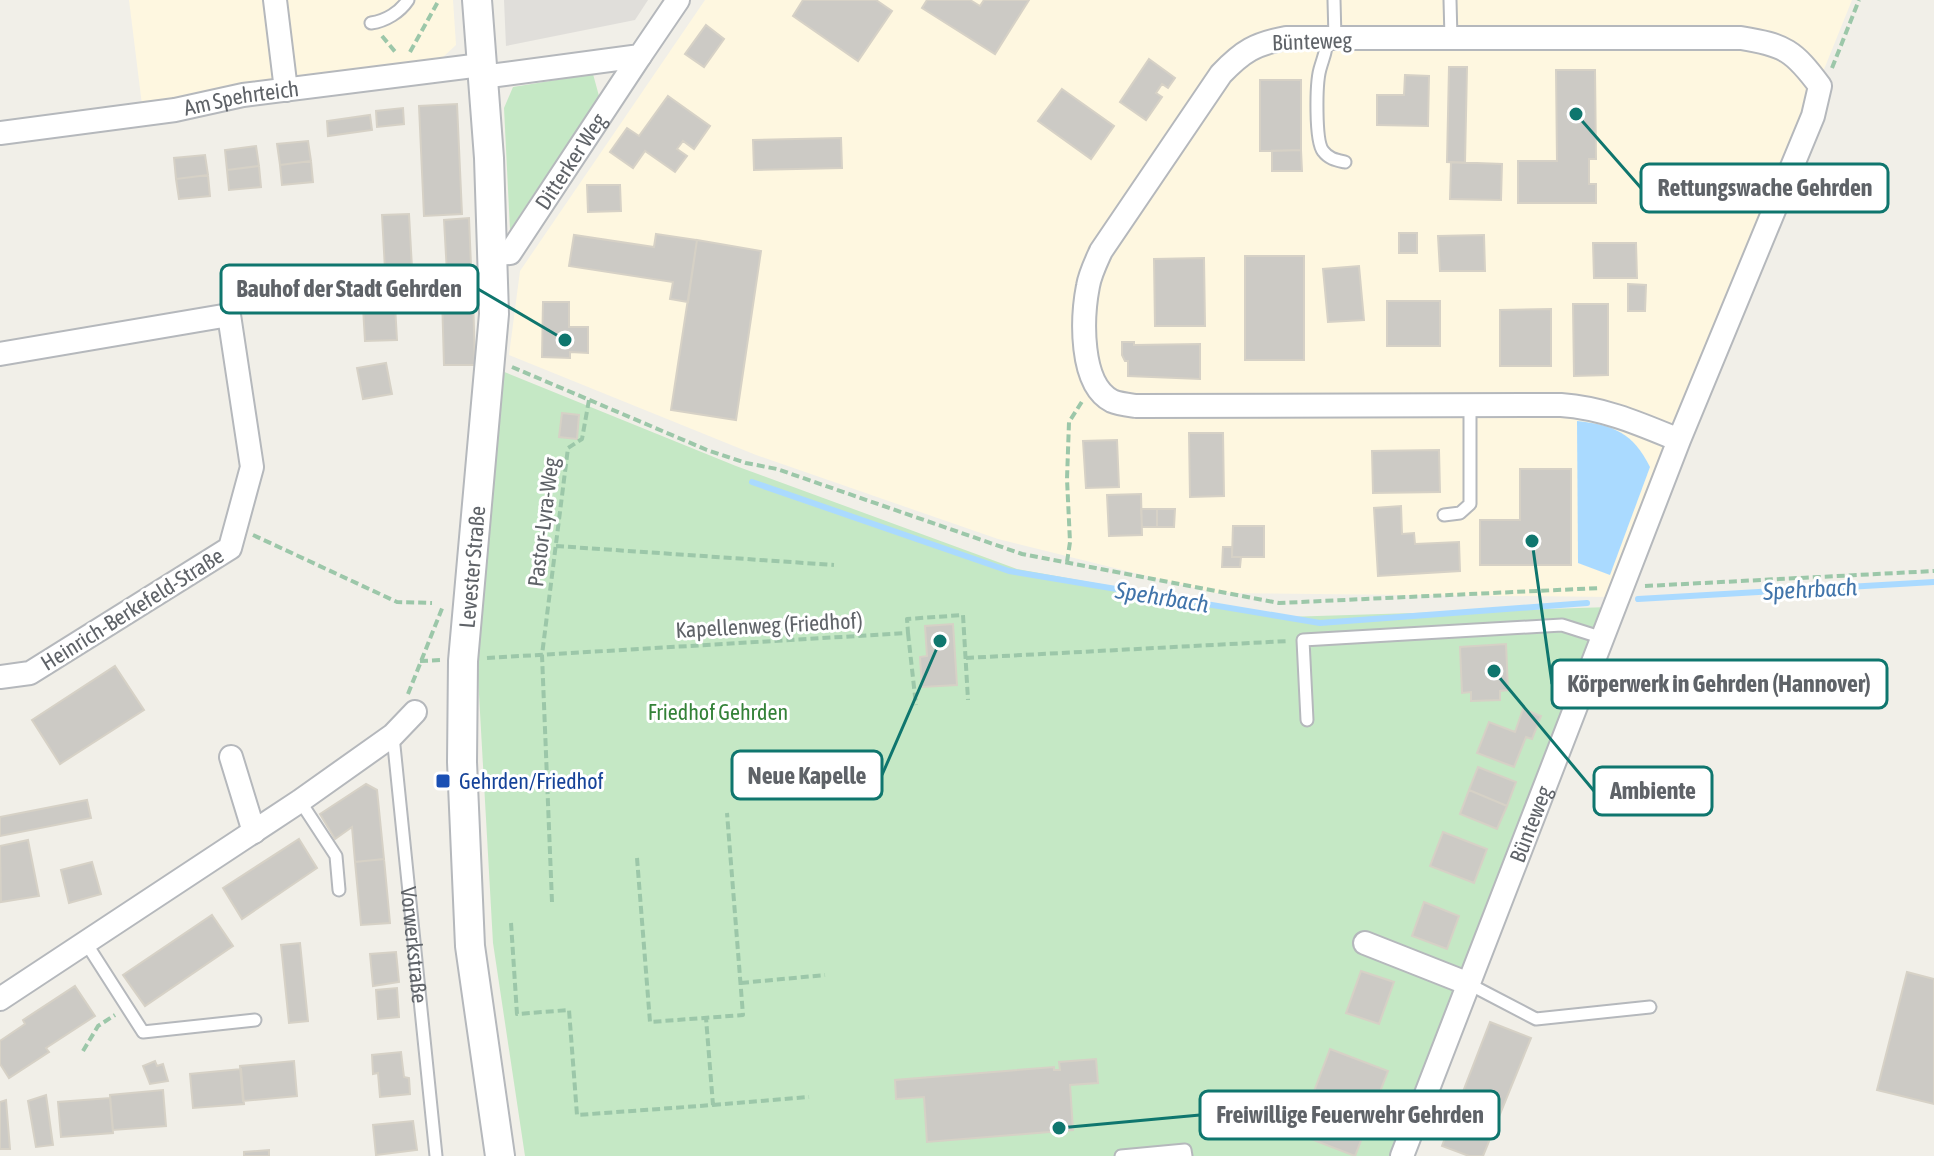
<svg xmlns="http://www.w3.org/2000/svg" width="1934" height="1156" font-family="'Asap Condensed',sans-serif">
	<style>
		.commercial { fill: #fef7e0 }
		.industrial { fill: #e0deda }
		.green { fill: #c5e8c5 }
		.water { fill: #aadaff }
		.lines { fill: none; stroke-linecap: round; stroke-linejoin: round }
		.stream { stroke: #aadaff; stroke-width: 6 }
		.building { fill: #cccac5; stroke: #d6d1c6; stroke-width: 2 }
		.service-casing { stroke: #b5b8bc; stroke-width: 15 }
		.minor-casing { stroke: #b5b8bc; stroke-width: 26 }
		.tertiary-casing { stroke: #b5b8bc; stroke-width: 32 }
		.path { stroke: #9cc7a9; stroke-width: 4; stroke-dasharray: 8 4; stroke-linecap: butt }
		.service { stroke: #fff; stroke-width: 11 }
		.minor { stroke: #fff; stroke-width: 22 }
		.tertiary { stroke: #fff; stroke-width: 28 }
		.transit-dot { fill: #1a4fb4; stroke: #fff; stroke-width: 3 }
		.labels { text-anchor: middle; dominant-baseline: central; stroke-width: 6; stroke-linejoin: round; paint-order: stroke }
		.street-label { font-size: 22px; fill: #5f6368; stroke: #fff }
		.park-label { font-size: 22px; fill: #348238; stroke: #fff }
		.transit-label { font-size: 22px; fill: #164399; stroke: #fff; text-anchor: start }
		.water-label { font-size: 24px; font-style: italic; fill: #4174aa; stroke: #fff }
		.leader { fill: none; stroke: #0f766e; stroke-width: 3 }
		.callout-dot { fill: #0f766e; stroke: #fff; stroke-width: 3 }
		.callout { fill: #fff; stroke: #0f766e; stroke-width: 3 }
		.callout-label { font-size: 24px; text-anchor: middle; font-weight: bold; fill: #5f6368 }
	</style>
	<rect width="100%" height="100%" fill="#f1efe8"/>
	<path class="commercial" d="M129,0H453L456,45L442,58L290,78L142,105Z
		M705,0H1852L1611,597L1215,593L998,539L756,455L509,355L520,271Z"/>
	<path class="industrial" d="M504,0H648L635,20L506,46Z"/>
	<path class="green" d="M593,74L599,96L510,230L504,108L513,87Z
		M502,371L736,466L1017,569L1285,617L1610,607L1390,1156H525L493,943L477,659Z"/>
	<path class="water" d="M1577,421C1614,425 1633,433 1650,467L1610,575L1578,563Z"/>
	<g class="lines">
		<path class="stream" d="M752,482L1009,571L1320,623L1587,603
			M1638,599L1934,582"/>
	</g>
	<path class="building" d="M803,0H876L892,11L858,61L793,16Z
		M927,0H970L980,6L984,0H1029L995,54L922,8Z
		M706,25L724,39L704,67L685,54Z
		M1149,59L1175,78L1168,88L1162,84L1156,93L1162,97L1146,120L1120,102Z
		M1449,67H1467L1465,163L1447,162Z
		M1556,70H1595L1596,159H1589V184H1596V203H1518V161H1557Z
		M1405,75L1429,76L1428,126L1377,125V95H1404Z
		M1260,80H1301V150L1260,151Z
		M1062,89L1114,126L1091,159L1038,121Z
		M668,96L710,126L694,149L683,141L677,149L687,156L675,172L645,151L633,168L610,152L627,128L639,136Z
		M457,104L462,214L424,216L419,106Z
		M403,108L404,124L377,127L376,111Z
		M370,115L372,130L328,136L327,121Z
		M841,138L842,168L754,170L753,140Z
		M308,141L311,161L280,165L277,144Z
		M256,146L259,166L227,170L225,150Z
		M1301,150L1302,171H1272V151Z
		M205,155L208,175L176,179L174,158Z
		M311,161L313,182L282,185L280,165Z
		M1451,162L1502,164L1501,200L1450,199Z
		M259,166L261,187L229,190L227,170Z
		M208,175L210,196L179,199L176,179Z
		M587,185H620L621,211L588,212Z
		M409,214L413,286L386,288L382,215Z
		M469,218L472,290L448,291L444,220Z
		M1399,233H1417V253H1399Z
		M656,234L697,240L688,302L670,299L673,282L569,266L574,235L654,247Z
		M1484,235L1485,271H1440L1438,236Z
		M697,240L761,251L736,420L671,410Z
		M1593,243H1636L1637,278H1594Z
		M1245,256H1304V360H1245Z
		M1204,258L1205,326H1155L1154,259Z
		M1359,266L1364,320L1328,322L1323,269Z
		M1628,284L1646,285L1645,311H1628Z
		M473,295L475,365H444L442,296Z
		M1387,301H1440V346H1387Z
		M543,302H569V327H588V353L570,352V358L542,357Z
		M1573,304H1608V375L1574,376Z
		M395,305L397,340L365,341L363,307Z
		M1551,309V366H1500V310Z
		M1122,342H1134V345L1200,344V379L1128,376V361H1125L1122,355Z
		M386,363L392,394L363,399L357,368Z
		M562,413L579,415L577,439L559,437Z
		M1189,433H1223L1224,496L1190,497Z
		M1117,440L1119,487L1086,488L1083,441Z
		M1439,450L1440,492L1373,493L1372,451Z
		M1520,469H1571V565H1480V520H1520Z
		M1141,494L1142,535L1109,536L1107,495Z
		M1401,506L1402,534L1414,533L1415,544L1459,542L1460,571L1378,576L1374,508Z
		M1141,509H1157V527H1142Z
		M1157,509H1175L1174,527H1157Z
		M1233,526H1264V557H1232Z
		M1223,547H1232V557H1241L1240,567H1222Z
		M953,624L957,685L922,687L920,657L927,656L925,626Z
		M1506,644L1508,690L1500,691V700L1471,701V692L1462,693L1460,647Z
		M115,666L144,710L60,764L32,720Z
		M1523,709L1541,716L1532,739L1526,737L1514,767L1477,753L1489,722L1515,732Z
		M1478,767L1516,782L1507,806L1469,790Z
		M366,784L377,790L384,859L355,862L352,827L335,839L320,814Z
		M1469,790L1507,806L1497,829L1460,814Z
		M87,800L91,818L0,836V817Z
		M1443,832L1487,849L1474,883L1430,866Z
		M299,839L317,868L242,919L223,888Z
		M28,840L39,896L1,902L0,846Z
		M384,859L390,923L361,925L355,862Z
		M92,862L101,894L69,903L61,870Z
		M1424,902L1459,916L1447,949L1412,936Z
		M212,915L233,946L145,1006L123,975Z
		M300,943L308,1021L289,1023L281,945Z
		M396,952L399,982L373,986L370,954Z
		M1361,971L1394,982L1379,1024L1346,1013Z
		M1907,972L1934,979V1104L1877,1090Z
		M75,986L95,1016L46,1048L49,1052L9,1078L0,1064V1041L25,1024L23,1020Z
		M397,988L399,1017L378,1019L376,990Z
		M1490,1022L1531,1038L1483,1156H1469L1442,1146Z
		M1330,1049L1388,1071L1355,1156L1298,1134Z
		M401,1052L404,1077L409,1078L410,1094L380,1097L378,1073L373,1074L372,1055Z
		M1096,1059L1098,1083L1070,1085L1073,1130L927,1142L924,1097L896,1099L895,1080L1054,1067V1070H1060L1059,1062Z
		M155,1061L157,1066L163,1064L168,1081L150,1084L143,1066Z
		M294,1061L297,1096L243,1101L240,1066Z
		M241,1069L244,1104L193,1108L190,1074Z
		M163,1090L166,1126L113,1130L110,1095Z
		M46,1095L53,1145L36,1147L28,1101Z
		M110,1098L113,1133L61,1137L58,1102Z
		M6,1100L10,1149H0V1102Z
		M413,1121L417,1150L376,1155L373,1125Z
		M269,1150V1156H244V1152Z"/>
	<g class="lines">
		<g class="service-casing">
			<g id="service">
				<path d="M1334,0L1335,38"/>
				<path d="M1450,0L1451,38"/>
				<path d="M371,23C386,21 400,12 408,0"/>
				<path d="M1327,39C1327,50 1323,58 1320,69C1316,83 1315,141 1323,151C1329,159 1336,160 1345,162"/>
				<path d="M1444,515L1460,513L1470,504V405"/>
				<path d="M1307,720L1303,640L1562,625L1603,638"/>
				<path id="s1" d="M393,736L436,1156"/>
				<path d="M300,801L336,856L339,890"/>
				<path d="M86,943L143,1032L255,1020"/>
				<path d="M1469,984L1536,1019L1650,1007"/>
				<path d="M1121,1156L1185,1150L1186,1156"/>
			</g>
		</g>
		<g class="minor-casing">
			<g id="minor">
				<path d="M275,0L286,90"/>
				<path d="M482,77L640,56L678,0"/>
				<path id="s2" d="M0,133L175,110L243,95L481,65"/>
				<path id="s3" d="M494,254L510,253L640,56"/>
				<path d="M0,354L229,315L252,467L230,548L30,673L0,677"/>
				<path d="M231,757L254,832"/>
				<path d="M1365,943L1469,984"/>
				<path d="M0,999L300,801L393,735L415,712"/>
				<path id="s4" d="M1402,1156L1679,440L1813,116L1820,86C1794,51 1785,45 1741,38H1286C1255,44 1243,51 1221,74L1101,251C1096,262 1090,274 1088,286C1082,317 1079,384 1112,401C1119,404 1129,405 1136,406L1561,405C1604,408 1640,424 1679,440"/>
			</g>
		</g>
		<g class="tertiary-casing">
			<path id="tertiary" d="M477,0L489,158L494,314L463,661L462,762L470,946L500,1156"/>
		</g>
		<path class="path" d="M382,36L397,54
			M410,52L439,0
			M1832,68L1859,0
			M512,367L707,450L746,463L777,469L1022,554L1279,603L1600,588
			M253,535L397,602L432,603
			M556,546L834,565
			M1067,562L1070,542L1067,479L1069,422L1083,400
			M1645,586L1934,571
			M908,633L916,705
			M487,658L908,633L907,619L963,615L968,700
			M966,658L1288,641
			M420,661L442,660
			M408,694L443,606
			M637,858L650,1022L743,1015L727,813
			M552,902L542,655L568,448L582,439L589,400
			M511,923L517,1014L569,1010L577,1115L713,1105L706,1018
			M741,983L825,975
			M83,1051L98,1026L115,1015
			M713,1105L809,1097"/>
		<use href="#service" class="service"/>
		<use href="#minor" class="minor"/>
		<use href="#tertiary" class="tertiary"/>
	</g>
	<rect class="transit-dot" x="435" y="773" width="16" height="16" rx="4"/>
	<g class="labels">
		<g class="street-label">
			<text transform="translate(1312 41) rotate(-2)">Bünteweg</text>
			<text stroke="none"><textPath href="#s2" startOffset="244">Am Spehrteich</textPath></text>
			<text stroke="none"><textPath href="#s3" startOffset="126">Ditterker Weg</textPath></text>
			<text transform="translate(543 522) rotate(-83)">Pastor-Lyra-Weg</text>
			<text transform="translate(472 567) rotate(-85)">Levester Straße</text>
			<text transform="translate(132 609) rotate(-32)">Heinrich-Berkefeld-Straße</text>
			<text transform="translate(769 625) rotate(-3)">Kapellenweg (Friedhof)</text>
			<text stroke="none"><textPath href="#s4" startOffset="356">Bünteweg</textPath></text>
			<text stroke="none"><textPath href="#s1" startOffset="210">Vorwerkstraße</textPath></text>
		</g>
		<g class="park-label">
			<text x="718" y="712">Friedhof Gehrden</text>
		</g>
		<g class="transit-label">
			<text x="459" y="781">Gehrden/Friedhof</text>
		</g>
		<g class="water-label">
			<text transform="translate(1810 589) rotate(-3)">Spehrbach</text>
			<text transform="translate(1162 597) rotate(9)">Spehrbach</text>
		</g>
	</g>
	<path class="leader" d="M1576 114L1641 188M565 340L478 289M1532 541L1552 684M940 641L882 775M1494 671L1594 791M1059 1128L1200 1115"/>
	<g class="callout-dot">
		<circle cx="1576" cy="114" r="8"/>
		<circle cx="565" cy="340" r="8"/>
		<circle cx="1532" cy="541" r="8"/>
		<circle cx="940" cy="641" r="8"/>
		<circle cx="1494" cy="671" r="8"/>
		<circle cx="1059" cy="1128" r="8"/>
	</g>
	<g class="callout">
		<rect x="1641" y="164" width="247" height="48" rx="8"/>
		<rect x="221" y="265" width="257" height="48" rx="8"/>
		<rect x="1552" y="660" width="335" height="48" rx="8"/>
		<rect x="732" y="751" width="150" height="48" rx="8"/>
		<rect x="1594" y="767" width="118" height="48" rx="8"/>
		<rect x="1200" y="1091" width="299" height="48" rx="8"/>
	</g>
	<g class="callout-label">
		<text x="1765" y="196">Rettungswache Gehrden</text>
		<text x="349" y="297">Bauhof der Stadt Gehrden</text>
		<text x="1719" y="692">Körperwerk in Gehrden (Hannover)</text>
		<text x="807" y="784">Neue Kapelle</text>
		<text x="1653" y="799">Ambiente</text>
		<text x="1350" y="1123">Freiwillige Feuerwehr Gehrden</text>
	</g>
</svg>
